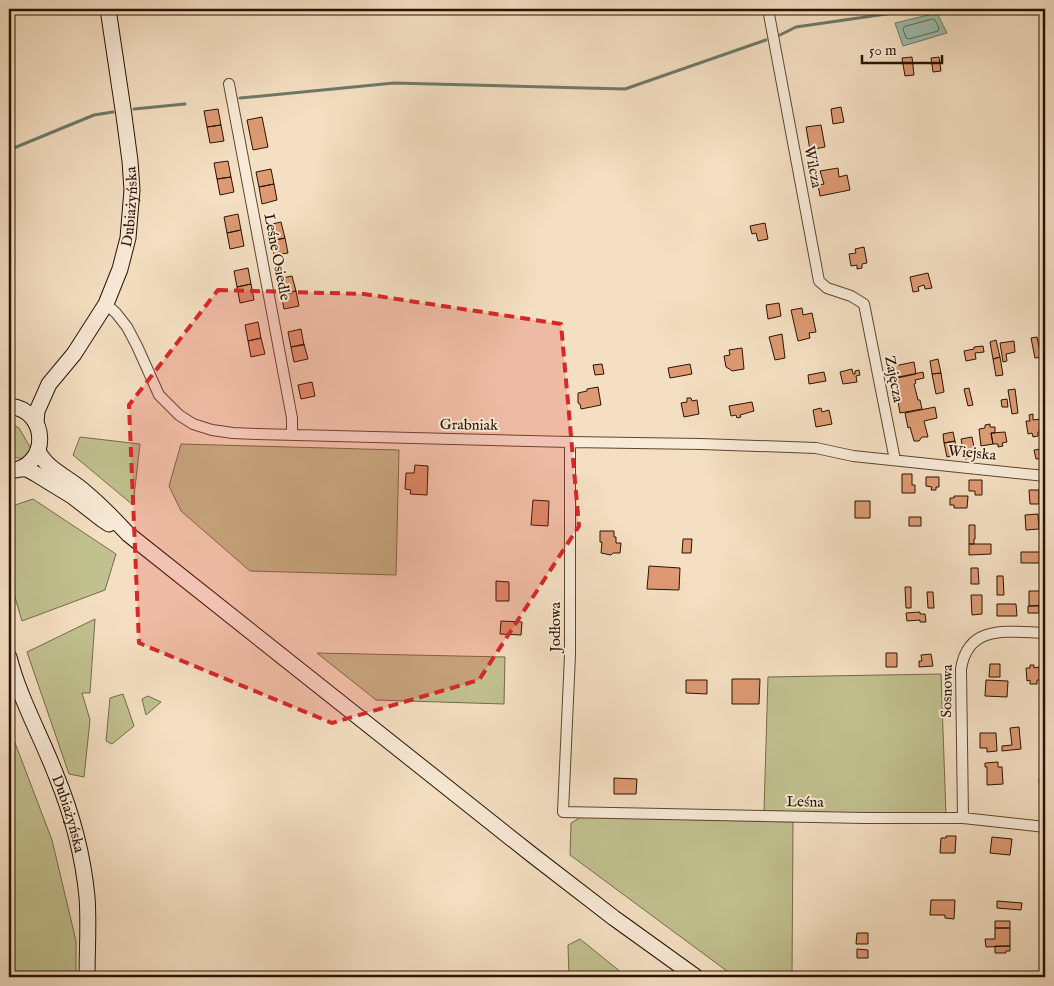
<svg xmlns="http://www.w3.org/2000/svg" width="1054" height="986" font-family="'IM FELL English',serif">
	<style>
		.green { fill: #c1c08f; stroke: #766a48 }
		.water { fill: #9dbdad; stroke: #6f7968 }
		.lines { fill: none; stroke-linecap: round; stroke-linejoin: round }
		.shore { stroke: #646856; stroke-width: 1 }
		.stream { stroke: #6f7968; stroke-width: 3 }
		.building { fill: #dd9a73; stroke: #2a1300 }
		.street-casing { stroke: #5c4630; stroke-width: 12 }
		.secondary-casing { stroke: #2a1300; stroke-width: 17 }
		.street { stroke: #f8ead7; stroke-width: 10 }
		.secondary { stroke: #f8ead7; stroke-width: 15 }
		.marked { fill: #d62828; fill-opacity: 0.2; stroke: #d62828; stroke-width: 4; stroke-dasharray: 10 6; stroke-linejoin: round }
		.labels { text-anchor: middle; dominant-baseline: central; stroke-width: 4; stroke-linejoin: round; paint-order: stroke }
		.street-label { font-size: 15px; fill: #2a1300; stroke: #f8ead7 }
	</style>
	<rect width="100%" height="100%" fill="#f4dfc2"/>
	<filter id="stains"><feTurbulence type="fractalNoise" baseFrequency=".004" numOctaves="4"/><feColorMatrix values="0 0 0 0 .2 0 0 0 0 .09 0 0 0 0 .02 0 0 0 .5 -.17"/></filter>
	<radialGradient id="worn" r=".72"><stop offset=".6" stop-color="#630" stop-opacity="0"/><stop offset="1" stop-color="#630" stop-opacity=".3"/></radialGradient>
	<path class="green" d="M9,423L19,428L30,447L31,450C23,461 22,459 9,456Z
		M80,437L140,444L133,505L73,455Z
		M181,444L399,450L396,575L250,571L181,511L169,486Z
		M33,499L116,554L105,590L22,621L9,577V507Z
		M95,619L90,693H82L90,720L84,777L69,774L27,652Z
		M317,653L505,657L504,704L376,700Z
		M941,674L946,815L764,811L768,677Z
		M123,694L134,726L112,744L106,741L110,698Z
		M148,696L161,702L146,715L142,699Z
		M9,727L52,840L76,941V977H9Z
		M581,817L793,822L792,977H735L570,855L571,823Z
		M580,939L627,977H569L568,945Z"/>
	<path class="water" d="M937,13L947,33L903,46L895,23Z"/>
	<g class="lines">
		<path class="shore" d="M933,19L935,20L939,28L938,31L909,39L906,38L903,29L904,27Z"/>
		<path class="stream" d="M780,35L796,27L921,9
			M240,98L394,83L625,89L766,40
			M134,109L185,104
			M9,150L94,115L113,112"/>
	</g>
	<path class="building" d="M912,57L914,75L905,76L902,58Z
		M939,57L941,71L933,72L931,58Z
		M841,107L844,122L833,124L831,109Z
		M218,109L221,125L207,127L204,111Z
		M262,117L268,147L253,150L247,120Z
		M221,125L224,141L210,143L207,127Z
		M821,125L825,147L810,150L806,127Z
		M228,161L231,177L217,179L214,163Z
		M838,168L839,177L847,175L850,190L820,196L818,185L824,184L820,171Z
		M271,169L274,184L259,187L256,172Z
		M231,177L234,192L220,195L217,179Z
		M274,184L277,200L262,204L259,187Z
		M238,214L241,230L227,233L224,217Z
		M281,222L285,238L271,241L268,225Z
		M765,223L768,239L758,241L756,233L752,234L750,226Z
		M241,230L244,246L230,249L227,233Z
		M285,238L288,253L274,255L271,241Z
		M864,247L867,263L862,264V268L857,269V265L851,266L849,254L856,253L855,249Z
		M248,268L251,284L237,287L234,271Z
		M928,273L932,288L925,289L924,285L918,287L919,291L913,292L910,277Z
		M292,276L296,291L281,294L278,279Z
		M251,284L254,300L240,303L237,287Z
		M296,291L299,306L284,309L281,294Z
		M779,303L781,316L768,319L766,305Z
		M802,308L803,315L812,313L816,332L809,333L810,338L798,341L791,310Z
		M258,322L261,338L248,341L245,325Z
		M301,329L304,345L291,347L288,332Z
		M782,334L785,358L775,360L769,337Z
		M1037,337L1041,357L1035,358L1031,338Z
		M261,338L265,354L251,357L248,341Z
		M996,340L1000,357L993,359L990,342Z
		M1014,341L1015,352L1006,354L1007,361L1003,362L1000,343Z
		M304,344L308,359L294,362L291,347Z
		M983,346L984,352L975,353L976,359L966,361L964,351L974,349V347Z
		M742,348L744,369L732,371L731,370L726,367L724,356L730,355L729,350Z
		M1000,357L1003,375L996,376L993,359Z
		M938,359L941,373L932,374L930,361Z
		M914,362L916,374L897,378L894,366Z
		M602,364L604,374L595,375L593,365Z
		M690,364L692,374L670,378L668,368Z
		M852,369L853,374H855V371L859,370L860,375L856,376L857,382L843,384L840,372Z
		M824,372L826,381L809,384L808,375Z
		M923,372L924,378L915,380L916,383L914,384L918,400H920L922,409L900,413L894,378Z
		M941,373L944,392L936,394L932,374Z
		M312,382L315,396L301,399L298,385Z
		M598,387L601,405L581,409L580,404L578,403V393L587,391V389Z
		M969,388L973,405L968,406L964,389Z
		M1015,389L1018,413L1012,414L1008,390Z
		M687,398H691L692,401L697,400L699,414L684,417L681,403L687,402Z
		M1007,399L1008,407H1002L1001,400Z
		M752,402L754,411L740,415L741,417L737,418L736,415L731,416L729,406Z
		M935,407L937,418L924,421L928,437H922L919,441H914L910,427L908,428L905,413Z
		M821,408L822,412L829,410L832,424L816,427L813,410Z
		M1033,414V420L1041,419L1043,431L1038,432V436L1033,437L1032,433L1028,434L1026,421H1030L1029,415Z
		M990,424V427H995V433H991L993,444L981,446L979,429L985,428V425Z
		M953,432L955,441L944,443L943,434Z
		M1005,432L1007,442L1002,443L1003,446L998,447V444H993L991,433Z
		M972,437L976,457L965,459L961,439Z
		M955,441L957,455L947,457L944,443Z
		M1041,444H1045V458L1036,459L1034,450L1042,449Z
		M415,465L428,466L427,495L410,494L411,490L405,489L406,473H414Z
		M902,474H912V485H915V493H902Z
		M926,477H939V487H936V490H931L932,487L926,486Z
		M969,480H982V495H975V491H969Z
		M1029,490H1039V504H1030Z
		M954,496H968L967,508H954V505H950V498H954Z
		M533,500L549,501L548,526L531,525Z
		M855,501H870V518H855Z
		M1038,514L1039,529L1026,530L1025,515Z
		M909,517H921V526H909Z
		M969,525H975V539H974V544H969Z
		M600,531H614V537H616V543H621L620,553H613L611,555L601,553L602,542H600Z
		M683,539H692L691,553H682Z
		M969,544H991V554L969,555Z
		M1021,552H1040V563H1021Z
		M649,566L680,568L679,590L647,589Z
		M971,568H978L979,584H971Z
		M997,576H1003L1004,595H997Z
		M496,581L509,582V601H496Z
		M905,587H911V608H906Z
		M1029,591H1044L1045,605L1029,606Z
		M927,592H933L934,608H928Z
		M971,595H982V614L972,615Z
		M997,604H1016L1017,616H997Z
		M1028,606H1039V613H1028Z
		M920,612V614H925L926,622H920V620L907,621L906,613Z
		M501,621L522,622L521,635L500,634Z
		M886,653H897V667H886Z
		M931,654L933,666L919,667V661H922L921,655Z
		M990,664H1000V677H989Z
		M1030,665H1034V668L1039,667L1040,680H1037V684H1030V680L1027,681L1026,668H1030Z
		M732,679H760L759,704H732Z
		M686,680H707V694L686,693Z
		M986,680L1008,681L1007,697L985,696Z
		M1019,727L1021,749L1002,751V746L1012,745L1010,728Z
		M980,733H996L997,751L987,752V748H980Z
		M998,762V767H1002L1003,784L987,785V767H985V763Z
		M614,778L637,779L636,794H614Z
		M1039,779H1045V795H1040Z
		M946,836H956L955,853H940L941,838H946Z
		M992,837L1012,839L1010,855L990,853Z
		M931,900H955L954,919L945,918V915H930Z
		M997,901L1022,903L1021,910L997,908Z
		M995,921H1010V928H995Z
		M995,928H1010V946L986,947L985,939H995Z
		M857,933H868V944H856Z
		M995,946H1010V951H1006V953H995Z
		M857,949L868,950V958H857Z"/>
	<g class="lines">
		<g class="street-casing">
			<path id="street" d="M768,9L819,281L827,288L851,296L864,304L895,460
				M229,84L292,418V435
				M106,304L116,313L127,327L137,346L159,395L179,415L193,424L212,430L233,433L257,434L570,442L701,444L816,448L853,456L1045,476
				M570,442V655L563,812L865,818H963L1045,827
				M963,818L961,669C968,623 1009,632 1045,633"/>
		</g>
		<g class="secondary-casing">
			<g id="secondary">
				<path d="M9,406C50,410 50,468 9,471"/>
				<path id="s1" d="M36,423L37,411L49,384L74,354L106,304L120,269L128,238L132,190L130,161L124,116L108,9"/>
				<path d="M38,451C47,470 70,478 85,492C101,505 114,519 128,534L531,854L614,918L696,977"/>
				<path d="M19,469H27L36,474L72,496L103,520L109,524"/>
				<path id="s2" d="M9,657C19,697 41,736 56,775C72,814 83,855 87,897C89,923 87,951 87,977"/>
			</g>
		</g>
		<use href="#street" class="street"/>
		<use href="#secondary" class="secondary"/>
	</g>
	<path class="marked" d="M218,290L364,294L561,324L579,526L479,680L332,723L139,643L129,405Z"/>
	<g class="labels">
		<g class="street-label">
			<text transform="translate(813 167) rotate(79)">Wilcza</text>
			<text stroke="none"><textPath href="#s1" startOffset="241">Dubiażyńska</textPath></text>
			<text transform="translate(277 257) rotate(79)">Leśne Osiedle</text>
			<text transform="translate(894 379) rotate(79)">Zajęcza</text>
			<text transform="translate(469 425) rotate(1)">Grabniak</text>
			<text transform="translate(972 453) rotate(6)">Wiejska</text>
			<text transform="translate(555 627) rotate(-90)">Jodłowa</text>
			<text transform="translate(947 691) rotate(-89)">Sosnowa</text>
			<text transform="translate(805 802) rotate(1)">Leśna</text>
			<text stroke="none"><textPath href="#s2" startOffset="168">Dubiażyńska</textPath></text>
		</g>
	</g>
	<rect width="1054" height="986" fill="none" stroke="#f4dfc2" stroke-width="30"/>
	<rect x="10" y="10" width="1034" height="966" fill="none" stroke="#2a1300" stroke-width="2.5"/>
	<rect x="15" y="15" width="1024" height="956" fill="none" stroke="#2a1300"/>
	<path d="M862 55v8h80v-8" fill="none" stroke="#2a1300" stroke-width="2.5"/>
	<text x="869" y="55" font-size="15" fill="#2a1300" stroke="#f8ead7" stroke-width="4" paint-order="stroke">50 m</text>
	<rect width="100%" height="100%" filter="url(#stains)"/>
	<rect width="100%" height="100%" fill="url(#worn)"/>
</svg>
